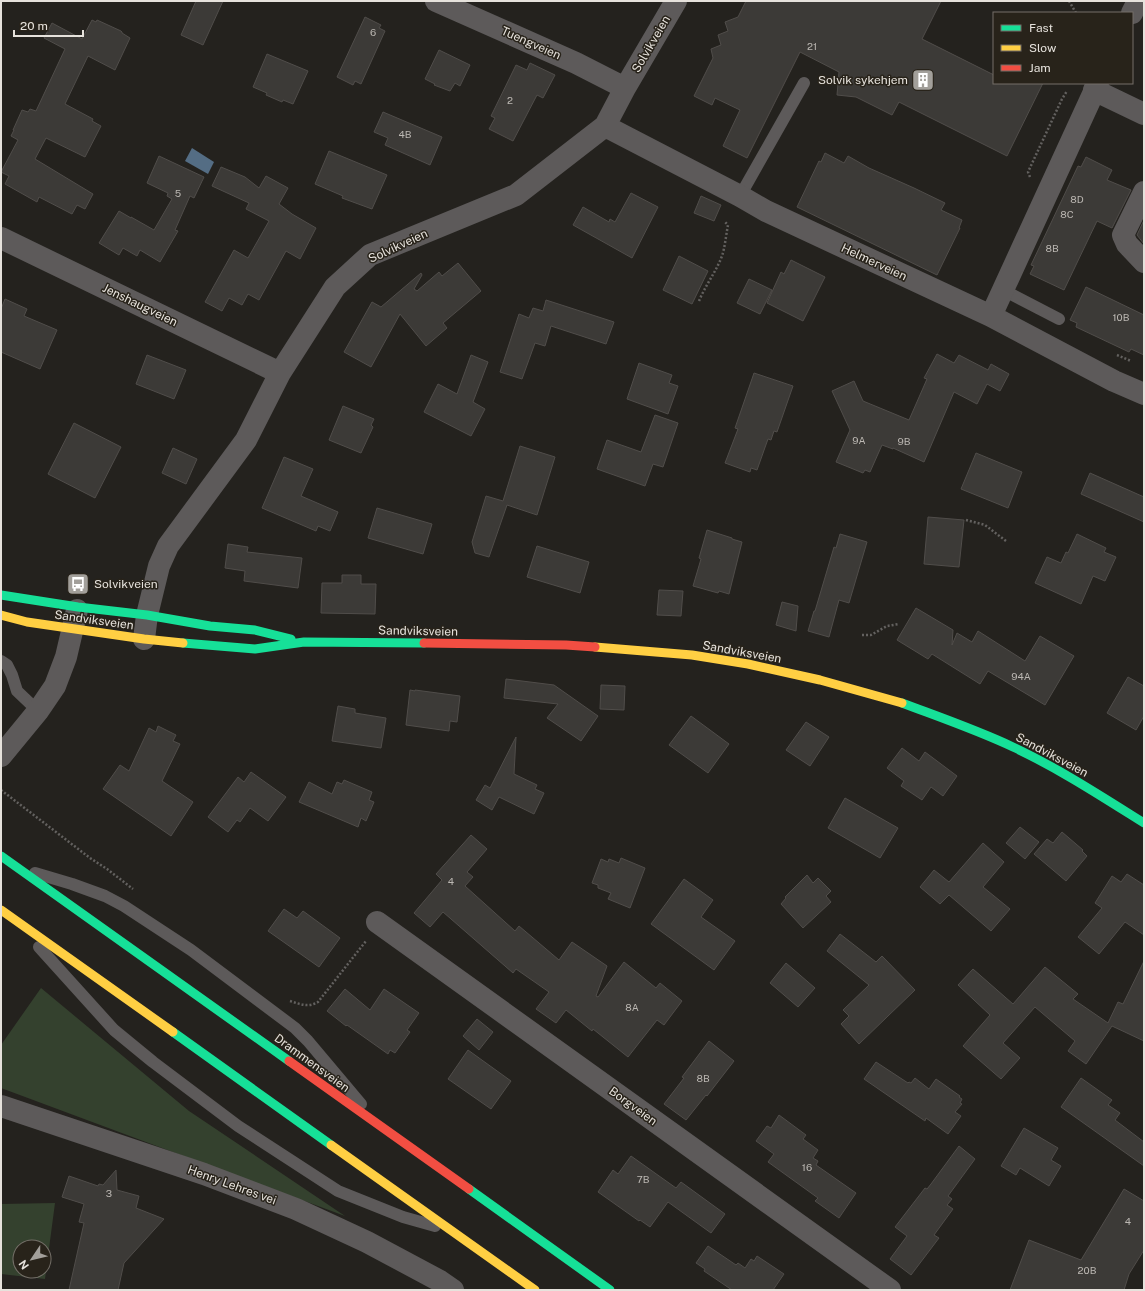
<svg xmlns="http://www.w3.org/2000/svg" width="1145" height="1291" font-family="'Public Sans',sans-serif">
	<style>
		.green { fill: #34412e; fill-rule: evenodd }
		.water { fill: #546d84 }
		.building { fill: #3c3a37; stroke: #504d4a }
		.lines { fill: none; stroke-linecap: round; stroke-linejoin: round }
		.path { stroke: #63615f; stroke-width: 2.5; stroke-dasharray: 2 2; stroke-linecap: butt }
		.lane { stroke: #5d5a5a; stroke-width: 12 }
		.street { stroke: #5d5a5a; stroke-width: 22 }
		.fast { stroke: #16e098; stroke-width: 9 }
		.slow { stroke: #ffcf43; stroke-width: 9 }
		.jam { stroke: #f24e42; stroke-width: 9 }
		.labels { text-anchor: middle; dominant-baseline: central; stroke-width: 3; stroke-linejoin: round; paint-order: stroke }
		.number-label { font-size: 10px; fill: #bcb8b3 }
		.street-label { font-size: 12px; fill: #e6e2dc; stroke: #28231a }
		.poi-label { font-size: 12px; fill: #e6e2dc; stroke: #28231a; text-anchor: end }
	</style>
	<rect width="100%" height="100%" fill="#24221e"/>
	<path class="green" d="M41,988L189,1111L345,1216L1,1088V1045Z
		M55,1203L45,1279L1,1274V1204ZM20,1247H44V1271H20Z"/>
	<path class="water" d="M192,148L214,162L208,174L185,161Z"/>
	<path class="building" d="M196,1H223L203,45L181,35Z
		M746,1H941L922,39L994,75V83H1043L1007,156L899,102L892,115L856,97L837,95L839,72L800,52L747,158L723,146L740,110L715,98L712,105L694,96L713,58L711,49L721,45L718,35L728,31L725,22L738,17Z
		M365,17L381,25L379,28L385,31L361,84L355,81L353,85L337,77Z
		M92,20L96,22L97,20L121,31L122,32V33L130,38L115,70L88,56L65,104L93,119L92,121L101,126L85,157L46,138L35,159L93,194L85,209L77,205L72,214L39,197L37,202L5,184L9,176L1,172L18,140L11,136L14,130H13L22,110L28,112L30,109L36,111L65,49L44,38L52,23L82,39Z
		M439,50L470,65L460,86L455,83L450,91L434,85L435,84L425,79Z
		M267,54L308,71L293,104L283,100L282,102L266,95L267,93L253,87Z
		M530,63L555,75L543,98L537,95L513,141L489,129L495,118L491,116L516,65L527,70Z
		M383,112L442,137L430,165L385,145L388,138L374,132Z
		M329,151L387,175L372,209L342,198L343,196L315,184Z
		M825,153L844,163L848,156L869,168L914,188L945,203L941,210L962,220L959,228H960L937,275L797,207L819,161L821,162Z
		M159,156L204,177L194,198L190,196L175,230L178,231L160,262L140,250L137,256L123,248L119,255L99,243L119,211L131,218V217L154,230L172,199L167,196L168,193L147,183Z
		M1086,157L1112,170L1107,180L1131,190L1112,228L1097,221L1064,290L1030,274L1034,266L1031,265L1078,166L1081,167Z
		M221,167L245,177L259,188L266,176L288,188L279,204L292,214L316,228L300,259L286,251L259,300L248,294L242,305L229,298L222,311L205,302L234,250L248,258L269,221L246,209L249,203L212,186Z
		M631,193L658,207L632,258L573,225L583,207L609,222L610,219L615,222Z
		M701,196L721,205L714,221L694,213Z
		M1144,220V244L1137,235Z
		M679,256L708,271L692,304L663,290Z
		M791,260L825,277L803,321L767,303L781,272L784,274Z
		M458,263L481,291L443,323L447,328L426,346L400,314L371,367L344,352L372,302L381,307L421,273L422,275L414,289L417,291L439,272L442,276Z
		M749,279L772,290L760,314L737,303Z
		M1086,287L1144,315V355L1131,349L1129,352L1076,327L1077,323L1070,320Z
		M5,299L27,309L24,316L57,330L40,369L1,352V309Z
		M546,300L614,322L606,344L551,326L545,346L535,343L522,379L500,372L519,314L529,318L533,308L543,311Z
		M937,354L954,363L959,355L988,370L991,364L1009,374L1000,391L987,384L977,404L954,392L924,462L893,448V449L882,445L870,472L865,470L863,473L836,462L850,430L832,391L854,381L863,401L909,420L927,379L924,378Z
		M147,355L186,370L174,399L136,384Z
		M471,355L488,362L473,402L485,409L471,436L424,412L438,384L457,394Z
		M639,363L672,375L669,383L678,386L668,414L627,399Z
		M754,373L793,386L777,432L774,431L771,440L768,439L757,470L751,468L750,472L725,463L738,429L735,428Z
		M343,406L374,419L371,425L373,427L361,453L329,440Z
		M655,415L678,423L663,467L653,464L645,486L597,469L607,440L641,452Z
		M74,423L121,447L95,498L48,474Z
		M520,446L555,457L537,515L507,505L489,557L475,553L472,542L486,496L503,501Z
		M173,448L197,459L186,484L162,473Z
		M976,453L1022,472L1008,508L961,489Z
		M284,457L313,469L301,496L338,512L330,531L318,526L316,531L262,508Z
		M1090,473L1144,497V522L1081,494Z
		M377,508L432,524L423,554L368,538Z
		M928,517L964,520L959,567L924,564Z
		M707,530L732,538V539L742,542L729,594L719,591L718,593L693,586L701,559L699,558Z
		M840,534L867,542L849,603L839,600L829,637L808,631L814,611H815L834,547L836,548Z
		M1077,534L1106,548L1104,552L1116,557L1105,581L1093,576L1081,604L1035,583L1047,557L1061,563L1066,552L1068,553Z
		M228,544L248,547L247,552L302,558L298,588L244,581L245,571L225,568Z
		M537,546L589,562L580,593L527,577Z
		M342,575H361V584H376L375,614L321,613L322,583H342Z
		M659,590L683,591L681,616L657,615Z
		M782,602L798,606L796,631L776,625Z
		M916,608L953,630L952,645L957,633L972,642L978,631L1025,661L1040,636L1074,656L1045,705L988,671L980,684L932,654L928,659L897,640Z
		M1128,677L1144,686V716L1136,730L1107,713Z
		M506,679L554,685L598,716L581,741L547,718L558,704L504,698Z
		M601,685L625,686L624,710L600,709Z
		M410,690L415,691V690L460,696L457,722L450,721L449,731L406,725Z
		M338,706L355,709V713L386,718L381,748L332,741Z
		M691,716L729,744L708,773L669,745Z
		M806,722L829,737L810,766L786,750Z
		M158,726L176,735L173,741L180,744L162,781L193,802L171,836L103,789L120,765L129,771L149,728L156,732Z
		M516,737L514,774L537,785L535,789L544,793L534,814L499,797L492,810L476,800L485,785L490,788Z
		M902,748L919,761L925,752L957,776L943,796L931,787L922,800L901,786L904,781L887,768Z
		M251,772L286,797L268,821L250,808L240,822L237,820L228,832L208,817L238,777L244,782Z
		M344,780L372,792L369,800L374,802L366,821L361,818L358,827L299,802L309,782L332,794L337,782L342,784Z
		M845,798L898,828L880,858L828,828Z
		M1020,827L1039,842L1025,859L1006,843Z
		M1062,832L1083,850L1082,851L1087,856L1066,881L1034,854L1047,839L1053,843Z
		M471,835L487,849L467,872L473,877L465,886L515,931L519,926L559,960L572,942L607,966L596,996L598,997L624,962L656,988L660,983L682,1001L664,1025L657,1020L628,1057L593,1029L592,1031L566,1010L556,1023L536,1009L549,992L516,969L513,973L443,912L430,927L414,913L442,880L436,874Z
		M983,843L1004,862L983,887L1010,909L991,931L949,895L940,904L920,887L934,870L949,882Z
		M621,858L645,868L630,908L608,899L611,893L598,888V885L592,883L601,859L608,862L609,859L619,863Z
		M1127,874L1144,885V935L1125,922L1099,954L1078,937L1102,908L1095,903L1112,876L1121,882Z
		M807,875L813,883L818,878L831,891L826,896L831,902L803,928L781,904L786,898L785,897Z
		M684,879L713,900L701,917L735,941L714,970L651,924Z
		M284,909L297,918L303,911L340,938L319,967L268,931Z
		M840,934L876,962L882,956L915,990L859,1044L841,1024L849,1016L843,1010L869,985L827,951Z
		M1144,961V1041L1112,1026L1086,1064L1068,1051L1075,1041L1035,1007L1003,1043L1020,1058L1001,1079L963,1046L990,1015L958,985L973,969L1013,1004L1045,967L1078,994L1073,999L1108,1023L1118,1002L1123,1004Z
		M786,963L815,988L798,1007L770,983Z
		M345,989L370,1010L384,989L419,1013L407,1030L410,1032L395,1053L390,1050L388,1054L347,1025L346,1026L327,1011Z
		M477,1019L493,1032L479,1050L463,1036Z
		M709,1041L734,1061L707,1096L706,1095L686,1120L664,1104L684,1078L682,1077Z
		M468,1050L511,1081L491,1109L448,1079Z
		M876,1062L908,1083L909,1082L911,1083L915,1078L929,1089L936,1079L960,1096L959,1097L962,1099L960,1103L962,1104L955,1112L961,1116L948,1134L926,1118L925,1121L864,1079Z
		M1081,1078L1112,1100L1108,1105L1120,1113L1115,1120L1144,1142V1166L1061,1107Z
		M779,1115L806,1135L803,1139L818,1150L813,1158L818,1161L816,1165L856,1193L839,1218L815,1201L818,1198L768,1162L774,1154L756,1141L767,1126L771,1128Z
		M1024,1128L1058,1148L1051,1160L1061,1166L1049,1186L1020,1168L1016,1175L1001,1166Z
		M959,1146L975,1159L948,1196L952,1199L947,1205L953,1209L934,1235L939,1238L911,1275L890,1259L907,1236L895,1227L925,1188L927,1189L931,1184Z
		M631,1156L676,1188L681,1182L725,1214L711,1233L668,1202L650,1227L640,1220L639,1221L598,1192L613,1170L618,1174Z
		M116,1170L117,1190L139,1196L136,1208L164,1219L124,1263L118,1290H69L84,1223L79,1222L84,1204L62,1197L69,1176L98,1186L99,1184L103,1185Z
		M1124,1189L1144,1201V1250L1129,1274L1124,1290H1010L1029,1240L1081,1260Z
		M708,1246L736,1265L738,1263L745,1268L751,1259L754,1261L757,1256L784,1274L773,1290H732L704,1271L705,1269L696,1263Z"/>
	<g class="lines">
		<path class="path" d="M1069,1L1076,13
			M1030,177L1028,172L1062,99L1067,91
			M699,301C705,286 716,272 722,256C725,247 726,235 728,225L724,221
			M1117,355L1131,361
			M966,520L985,525L1006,541
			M862,635H871L887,626L899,624
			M1,790L90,858L107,869L133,889
			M290,1001C300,1004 308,1008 318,1002L366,941"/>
		<path class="lane" d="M740,196L804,83
			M1003,290L1059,319
			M1,661L7,665L12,675L17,691L38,711
			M35,873L72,884L105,896L124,906L191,950L295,1028L308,1041L361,1104
			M39,947L114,1030L153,1062L238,1126L338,1191L403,1217L435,1226"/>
		<path class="street" d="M436,1L576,63L625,88
			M1132,13L1138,1
			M1094,90L1144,114
			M605,126L740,196L766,211L991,316L1114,381L1144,394
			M1144,192L1123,235L1127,244L1144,262
			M1,238L280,373
			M991,316L1098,83
			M144,639L147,615L159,566L168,546L246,440L280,373L335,287L370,255L516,195L605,126L625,88L676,1
			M1,756L38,711L55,686L66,657L77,610
			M377,922L890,1290
			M1,1106L204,1174L296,1209L367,1242L440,1281L453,1290"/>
		<path class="fast" d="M1,595L78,607L147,615L210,626L255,630L291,639
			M183,643L255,649L304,642L424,643
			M902,703C939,717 977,730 1013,747C1058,768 1101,796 1144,823
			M1,856L289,1061
			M173,1032L331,1145
			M469,1189L610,1290"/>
		<path class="slow" d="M1,615L27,622L144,639L183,643
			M595,647L692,655L748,664L820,680L902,703
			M1,910L173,1032
			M331,1145L535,1290"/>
		<path class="jam" d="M424,643L566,645L595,647
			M289,1061L469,1189"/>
	</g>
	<defs>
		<g id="building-square" transform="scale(1.15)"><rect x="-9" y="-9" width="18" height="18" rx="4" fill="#a29f9a" stroke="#28231a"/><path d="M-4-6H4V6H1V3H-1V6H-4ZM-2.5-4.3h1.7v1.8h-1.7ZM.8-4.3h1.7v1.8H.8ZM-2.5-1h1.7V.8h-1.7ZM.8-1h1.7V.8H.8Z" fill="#fff"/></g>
		<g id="bus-square" transform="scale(1.15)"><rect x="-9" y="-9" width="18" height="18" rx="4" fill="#a29f9a" stroke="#28231a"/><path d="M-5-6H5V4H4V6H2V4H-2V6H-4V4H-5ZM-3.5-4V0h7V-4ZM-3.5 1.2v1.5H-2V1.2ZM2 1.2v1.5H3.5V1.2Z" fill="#fff"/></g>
	</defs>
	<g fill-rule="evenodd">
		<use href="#building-square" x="923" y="80"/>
		<use href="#bus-square" x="78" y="584"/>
	</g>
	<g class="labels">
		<g class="number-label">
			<text x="373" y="32">6</text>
			<text x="812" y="46">21</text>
			<text x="510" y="100">2</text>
			<text x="405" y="134">4B</text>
			<text x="178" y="193">5</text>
			<text x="1077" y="199">8D</text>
			<text x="1067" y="214">8C</text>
			<text x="1052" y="248">8B</text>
			<text x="1121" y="317">10B</text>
			<text x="859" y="440">9A</text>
			<text x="904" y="441">9B</text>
			<text x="1021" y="676">94A</text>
			<text x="451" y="881">4</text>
			<text x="632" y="1007">8A</text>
			<text x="703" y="1078">8B</text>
			<text x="807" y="1167">16</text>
			<text x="643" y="1179">7B</text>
			<text x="109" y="1193">3</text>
			<text x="1128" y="1221">4</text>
			<text x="1087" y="1270">20B</text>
		</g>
		<g class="street-label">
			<text transform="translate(531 43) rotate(24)">Tuengveien</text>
			<text transform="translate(651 44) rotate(-60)">Solvikveien</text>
			<text transform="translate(398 246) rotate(-25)">Solvikveien</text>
			<text transform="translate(874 262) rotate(25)">Helmerveien</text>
			<text transform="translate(140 305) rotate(26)">Jenshaugveien</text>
			<text transform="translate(94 620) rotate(8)">Sandviksveien</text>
			<text transform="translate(418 631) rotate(1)">Sandviksveien</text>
			<text transform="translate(742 652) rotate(10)">Sandviksveien</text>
			<text transform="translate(1052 755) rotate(28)">Sandviksveien</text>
			<text transform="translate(312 1063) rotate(36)">Drammensveien</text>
			<text transform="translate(633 1106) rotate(36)">Borgveien</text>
			<text transform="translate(232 1185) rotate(20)">Henry Lehres vei</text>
		</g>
		<g class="poi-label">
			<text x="908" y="80">Solvik sykehjem</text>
			<text x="94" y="584" text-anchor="start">Solvikveien</text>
		</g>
	</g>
	<rect width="1145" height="1291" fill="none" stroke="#e6e2dc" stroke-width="4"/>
	<rect x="993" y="12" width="140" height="72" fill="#28231a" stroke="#746f68"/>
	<rect x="1001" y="25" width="20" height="6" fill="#16e098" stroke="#746f68"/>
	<text x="1029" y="32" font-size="12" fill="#e6e2dc">Fast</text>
	<rect x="1001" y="45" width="20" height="6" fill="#ffcf43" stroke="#746f68"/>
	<text x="1029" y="52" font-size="12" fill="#e6e2dc">Slow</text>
	<rect x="1001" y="65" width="20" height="6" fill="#f24e42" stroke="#746f68"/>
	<text x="1029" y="72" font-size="12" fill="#e6e2dc">Jam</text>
	<g transform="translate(32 1259) rotate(235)"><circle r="19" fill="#28231a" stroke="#746f68"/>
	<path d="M0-3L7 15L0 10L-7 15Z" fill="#a29f9a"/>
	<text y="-6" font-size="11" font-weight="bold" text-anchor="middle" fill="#e6e2dc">N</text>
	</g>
	<path d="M14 30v6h69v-6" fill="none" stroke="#e6e2dc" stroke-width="2"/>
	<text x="20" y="30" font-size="12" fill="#e6e2dc" stroke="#28231a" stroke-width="3" paint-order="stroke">20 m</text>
</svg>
